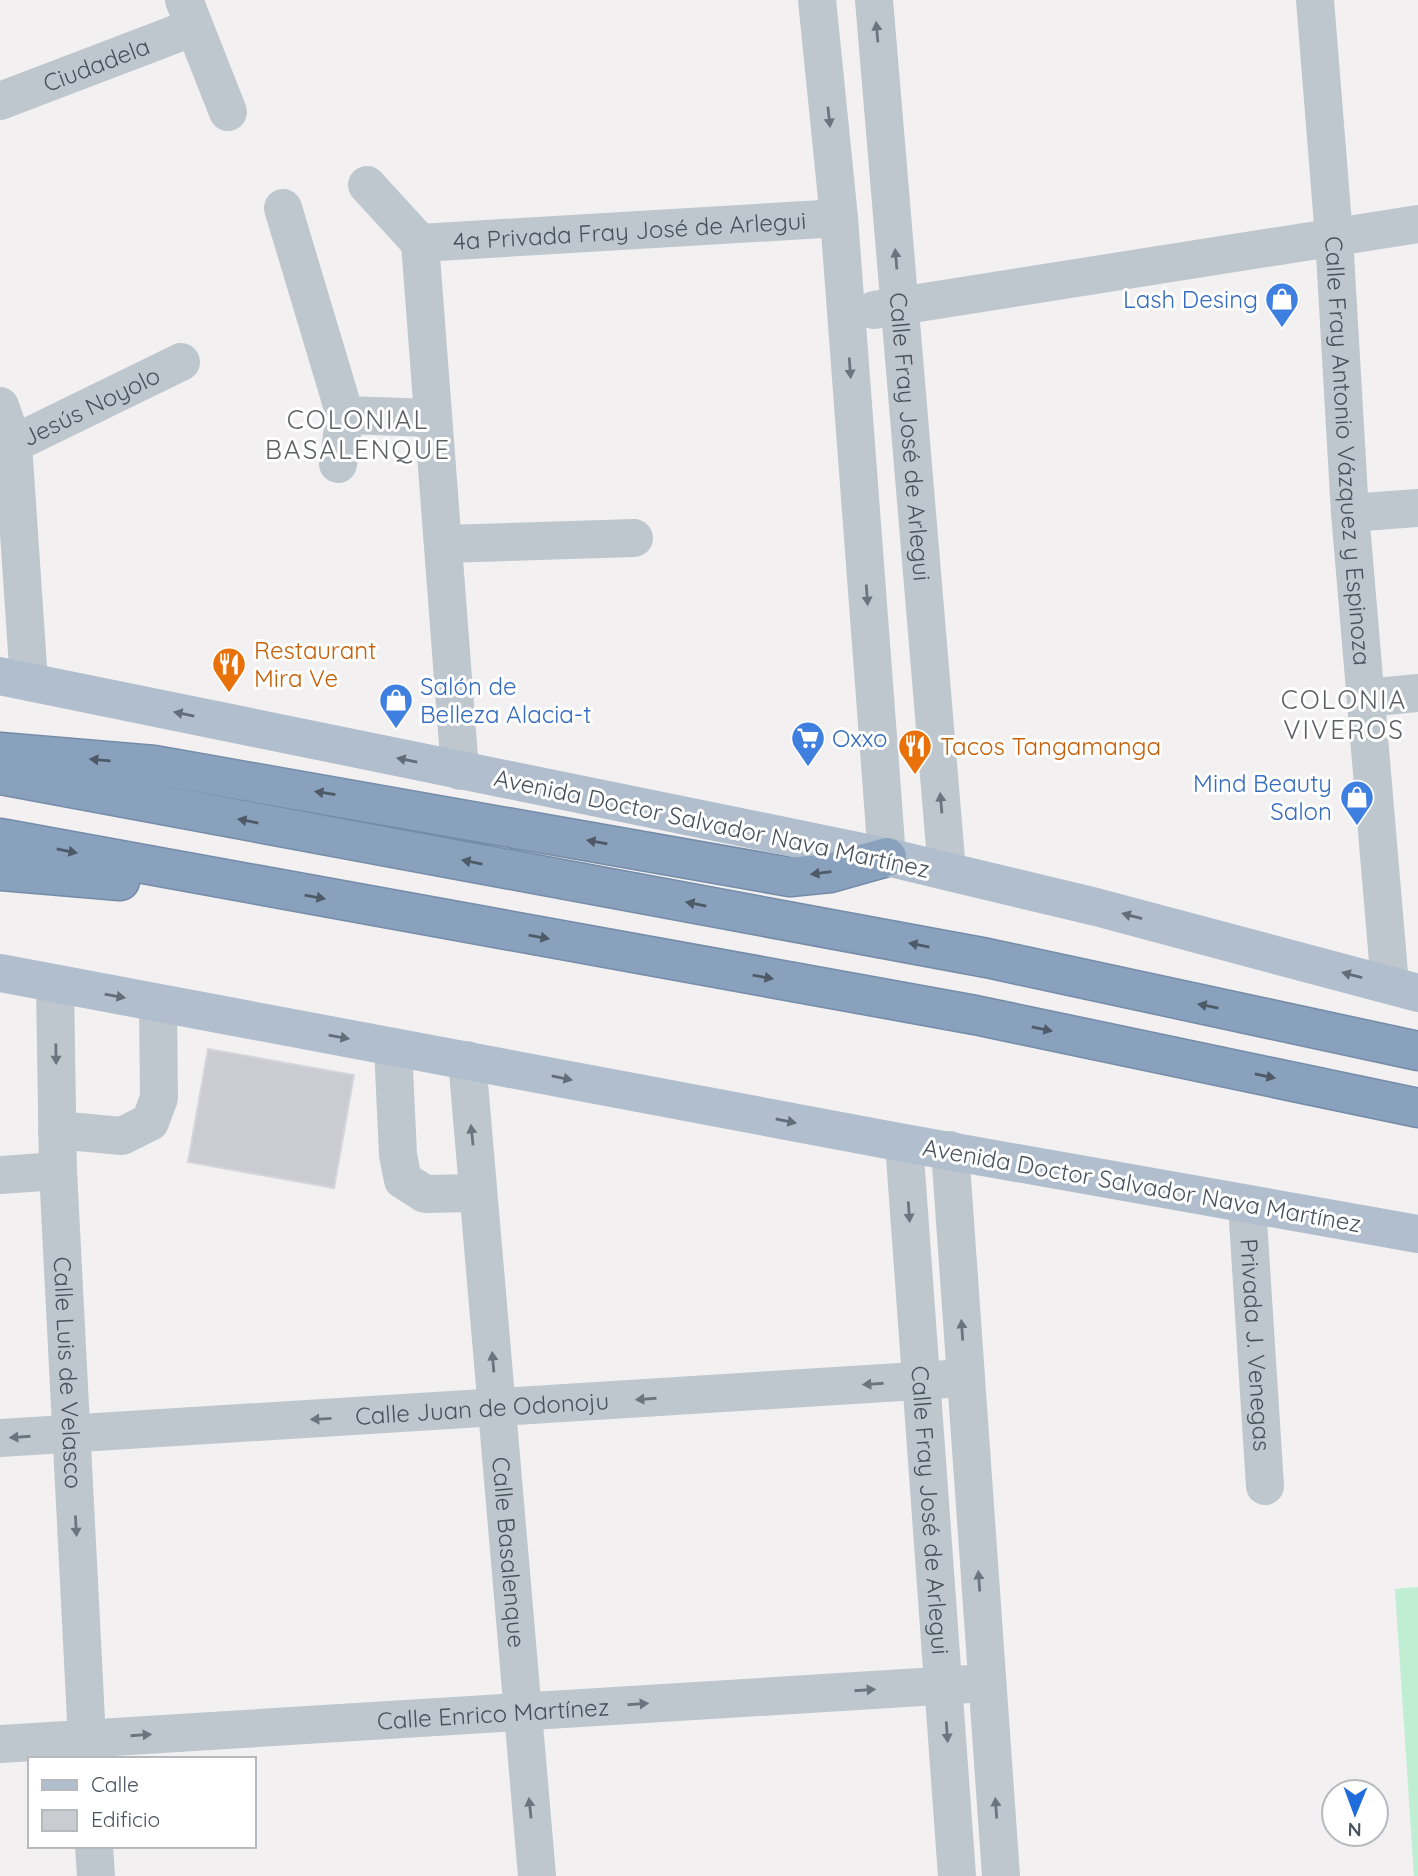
<svg xmlns="http://www.w3.org/2000/svg" width="1418" height="1876" font-family="Quicksand,sans-serif">
	<style>
		.green { fill: #c0eed3 }
		.building { fill: #caccd2; stroke: #d4d6db; stroke-width: 2 }
		.lines { fill: none; stroke-linecap: round; stroke-linejoin: round }
		.highway-casing { stroke: #758ca8; stroke-width: 41 }
		.minor { stroke: #bec7ce; stroke-width: 38 }
		.major { stroke: #b1becd; stroke-width: 38 }
		.highway { stroke: #89a1bd; stroke-width: 38 }
		.oneway { fill: #6b757f }
		.oneway2 { fill: #626d79 }
		.oneway3 { fill: #4e5a67 }
		.labels { text-anchor: middle; dominant-baseline: central; stroke-width: 6; stroke-linejoin: round; paint-order: stroke }
		.street-label { font-size: 24px; fill: #48525d; stroke: #fff }
		.shop-label { font-size: 24px; fill: #366cbe; stroke: #fff; text-anchor: end }
		.food-label { font-size: 24px; fill: #c56008; stroke: #fff; text-anchor: start }
		.neighbourhood-label { font-size: 26px; letter-spacing: 2px; fill: #5d6065; stroke: #fff }
	</style>
	<rect width="100%" height="100%" fill="#f2f0f0"/>
	<path class="green" d="M1418,1587V1876H1414L1395,1589Z"/>
	<path class="building" d="M208,1049L354,1075L334,1188L188,1162Z"/>
	<g class="lines">
		<g class="highway-casing">
			<path id="highway" d="M0,752L154,765L790,877L830,873L887,857
				M0,775L987,958L1418,1051
				M0,838L975,1015L1418,1108
				M0,871L120,881"/>
		</g>
		<g class="minor">
			<path d="M184,0L228,112"/>
			<path d="M817,0L839,218L887,857"/>
			<path id="s1" d="M874,0L947,871"/>
			<path id="s2" d="M1315,0L1334,237L1350,513L1390,985"/>
			<path id="s3" d="M0,101L194,27"/>
			<path d="M367,185L420,243"/>
			<path d="M283,208L345,415L338,464"/>
			<path d="M420,243L460,771"/>
			<path id="s4" d="M420,243L839,218"/>
			<path d="M874,310L1418,224"/>
			<path d="M0,406L13,444L29,682"/>
			<path d="M345,415L433,418"/>
			<path id="s5" d="M0,441L13,444L181,362"/>
			<path d="M1350,513L1418,508"/>
			<path d="M443,544L634,538"/>
			<path d="M1366,698L1418,693"/>
			<path id="s6" d="M55,986L58,1171L88,1759"/>
			<path d="M393,1047L398,1155L403,1180L425,1194L478,1193"/>
			<path id="s7" d="M467,1060L537,1876"/>
			<path d="M57,1130L122,1136L150,1122L159,1098L158,1004"/>
			<path id="s8" d="M904,1143L957,1876"/>
			<path d="M950,1150L1001,1876"/>
			<path d="M0,1175L58,1171"/>
			<path id="s9" d="M1247,1205L1265,1486"/>
			<path id="s10" d="M0,1438L965,1378"/>
			<path id="s11" d="M0,1744L986,1683"/>
			<path d="M94,1846L96,1876"/>
		</g>
		<path class="major" d="M0,676L887,857L1096,907L1418,993
			M0,973L904,1143L1418,1234"/>
		<use href="#highway" class="highway"/>
	</g>
	<defs><path id="oneway-solid" d="M-6-.8H1V-3.2L6.5 0L1 3.2V.8H-6Z" transform="scale(1.75)"/></defs>
	<g class="oneway">
		<use href="#oneway-solid" transform="translate(877 32) rotate(-95)"/>
		<use href="#oneway-solid" transform="translate(829 117) rotate(84)"/>
		<use href="#oneway-solid" transform="translate(896 259) rotate(-95)"/>
		<use href="#oneway-solid" transform="translate(850 368) rotate(86)"/>
		<use href="#oneway-solid" transform="translate(867 595) rotate(86)"/>
		<use href="#oneway-solid" transform="translate(941 803) rotate(-95)"/>
		<use href="#oneway-solid" transform="translate(56 1054) rotate(89)"/>
		<use href="#oneway-solid" transform="translate(472 1135) rotate(-96)"/>
		<use href="#oneway-solid" transform="translate(909 1212) rotate(86)"/>
		<use href="#oneway-solid" transform="translate(962 1330) rotate(-94)"/>
		<use href="#oneway-solid" transform="translate(493 1362) rotate(-95)"/>
		<use href="#oneway-solid" transform="translate(873 1384) rotate(176)"/>
		<use href="#oneway-solid" transform="translate(646 1399) rotate(176)"/>
		<use href="#oneway-solid" transform="translate(321 1419) rotate(177)"/>
		<use href="#oneway-solid" transform="translate(20 1437) rotate(176)"/>
		<use href="#oneway-solid" transform="translate(76 1526) rotate(87)"/>
		<use href="#oneway-solid" transform="translate(979 1581) rotate(-94)"/>
		<use href="#oneway-solid" transform="translate(865 1690) rotate(-4)"/>
		<use href="#oneway-solid" transform="translate(638 1704) rotate(-4)"/>
		<use href="#oneway-solid" transform="translate(947 1732) rotate(86)"/>
		<use href="#oneway-solid" transform="translate(141 1735) rotate(-4)"/>
		<use href="#oneway-solid" transform="translate(530 1808) rotate(-96)"/>
		<use href="#oneway-solid" transform="translate(996 1808) rotate(-94)"/>
	</g>
	<g class="oneway2">
		<use href="#oneway-solid" transform="translate(184 714) rotate(-168)"/>
		<use href="#oneway-solid" transform="translate(407 760) rotate(-168)"/>
		<use href="#oneway-solid" transform="translate(1132 916) rotate(-165)"/>
		<use href="#oneway-solid" transform="translate(1352 975) rotate(-165)"/>
		<use href="#oneway-solid" transform="translate(115 996) rotate(10)"/>
		<use href="#oneway-solid" transform="translate(339 1037) rotate(10)"/>
		<use href="#oneway-solid" transform="translate(562 1078) rotate(11)"/>
		<use href="#oneway-solid" transform="translate(786 1121) rotate(11)"/>
	</g>
	<g class="oneway3">
		<use href="#oneway-solid" transform="translate(100 760) rotate(-175)"/>
		<use href="#oneway-solid" transform="translate(325 793) rotate(-171)"/>
		<use href="#oneway-solid" transform="translate(248 821) rotate(-169)"/>
		<use href="#oneway-solid" transform="translate(597 842) rotate(-170)"/>
		<use href="#oneway-solid" transform="translate(67 851) rotate(11)"/>
		<use href="#oneway-solid" transform="translate(472 862) rotate(-169)"/>
		<use href="#oneway-solid" transform="translate(821 873) rotate(173)"/>
		<use href="#oneway-solid" transform="translate(315 897) rotate(10)"/>
		<use href="#oneway-solid" transform="translate(696 904) rotate(-169)"/>
		<use href="#oneway-solid" transform="translate(539 937) rotate(10)"/>
		<use href="#oneway-solid" transform="translate(919 945) rotate(-169)"/>
		<use href="#oneway-solid" transform="translate(763 977) rotate(10)"/>
		<use href="#oneway-solid" transform="translate(1208 1006) rotate(-168)"/>
		<use href="#oneway-solid" transform="translate(1042 1029) rotate(12)"/>
		<use href="#oneway-solid" transform="translate(1265 1076) rotate(12)"/>
	</g>
	<defs>
		<g id="shop-pin" transform="scale(1.75)"><path d="M0 17L-7.5 6A9.5 9.5 0 1 1 7.5 6Z" fill="#3f7fe0" stroke="#fff"/><path d="M-5-2.5h2.3a2.7 3.5 0 0 1 5.4 0H5L5.5 6h-11ZM-1.5-2.5h3a1.5 2.3 0 0 0-3 0Z" fill="#fff"/></g>
		<g id="restaurant-pin" transform="scale(1.75)"><path d="M0 17L-7.5 6A9.5 9.5 0 1 1 7.5 6Z" fill="#e8710a" stroke="#fff"/><path d="M-5-6h1v4h1v-4h1v4h1v-4h1v5L-1.5 .5V6h-2V.5L-5-1ZM5-6V6H3V1.5H1.5Q1.5-4 5-6Z" fill="#fff"/></g>
		<g id="supermarket-pin" transform="scale(1.75)"><path d="M0 17L-7.5 6A9.5 9.5 0 1 1 7.5 6Z" fill="#3f7fe0" stroke="#fff"/><path d="M-6-5.5h2.5l.6 2H6L4.5 2H-2.5L-4.4-4H-6ZM-1.5 3.2a1.3 1.3 0 1 0 .1 0ZM3 3.2a1.3 1.3 0 1 0 .1 0Z" fill="#fff"/></g>
	</defs>
	<g fill-rule="evenodd">
		<use href="#shop-pin" x="1282" y="299"/>
		<use href="#restaurant-pin" x="229" y="664"/>
		<use href="#shop-pin" x="396" y="700"/>
		<use href="#supermarket-pin" x="808" y="738"/>
		<use href="#restaurant-pin" x="915" y="746"/>
		<use href="#shop-pin" x="1357" y="797"/>
	</g>
	<g class="labels">
		<g class="street-label">
			<text stroke="none"><textPath href="#s3" startOffset="103">Ciudadela</textPath></text>
			<text stroke="none"><textPath href="#s4" startOffset="210">4a Privada Fray José de Arlegui</textPath></text>
			<text stroke="none"><textPath href="#s5" startOffset="100">Jesús Noyolo</textPath></text>
			<text stroke="none"><textPath href="#s1" startOffset="438">Calle Fray José de Arlegui</textPath></text>
			<text stroke="none"><textPath href="#s2" startOffset="452">Calle Fray Antonio Vázquez y Espinoza</textPath></text>
			<text transform="translate(712 823) rotate(12)">Avenida Doctor Salvador Nava Martínez</text>
			<text transform="translate(1142 1185) rotate(10)">Avenida Doctor Salvador Nava Martínez</text>
			<text stroke="none"><textPath href="#s9" startOffset="140">Privada J. Venegas</textPath></text>
			<text stroke="none"><textPath href="#s6" startOffset="387">Calle Luis de Velasco</textPath></text>
			<text stroke="none"><textPath href="#s10" startOffset="483">Calle Juan de Odonoju</textPath></text>
			<text stroke="none"><textPath href="#s8" startOffset="368">Calle Fray José de Arlegui</textPath></text>
			<text stroke="none"><textPath href="#s7" startOffset="494">Calle Basalenque</textPath></text>
			<text stroke="none"><textPath href="#s11" startOffset="494">Calle Enrico Martínez</textPath></text>
		</g>
		<g class="shop-label">
			<text x="1258" y="299">Lash Desing</text>
			<text x="420" y="686" text-anchor="start">Salón de<tspan x="420" dy="28">Belleza Alacia-t</tspan></text>
			<text x="832" y="738" text-anchor="start">Oxxo</text>
			<text x="1332" y="783">Mind Beauty<tspan x="1332" dy="28">Salon</tspan></text>
		</g>
		<g class="food-label">
			<text x="254" y="650">Restaurant<tspan x="254" dy="28">Mira Ve</tspan></text>
			<text x="940" y="746">Tacos Tangamanga</text>
		</g>
		<g class="neighbourhood-label">
			<text x="358" y="419">COLONIAL<tspan x="358" dy="30">BASALENQUE</tspan></text>
			<text x="1344" y="699">COLONIA<tspan x="1344" dy="30">VIVEROS</tspan></text>
		</g>
	</g>
	<rect x="28" y="1757" width="228" height="91" fill="#ffffff" stroke="#b6babe" stroke-width="2"/>
	<rect x="42" y="1780" width="35" height="10" fill="#b1becd" stroke="#b6babe" stroke-width="2"/>
	<text x="91" y="1792" font-size="21" fill="#48525d">Calle</text>
	<rect x="42" y="1810" width="35" height="21" fill="#caccd2" stroke="#b6babe" stroke-width="2"/>
	<text x="91" y="1827" font-size="21" fill="#48525d">Edificio</text>
	<g transform="translate(1355 1813) rotate(181)"><circle r="33" fill="#ffffff" stroke="#b6babe" stroke-width="2"/>
	<path d="M0-5L12 26L0 18L-12 26Z" fill="#1f6cdd"/>
	<text y="-10" font-size="19" font-weight="bold" text-anchor="middle" fill="#48525d">N</text>
	</g>
</svg>
